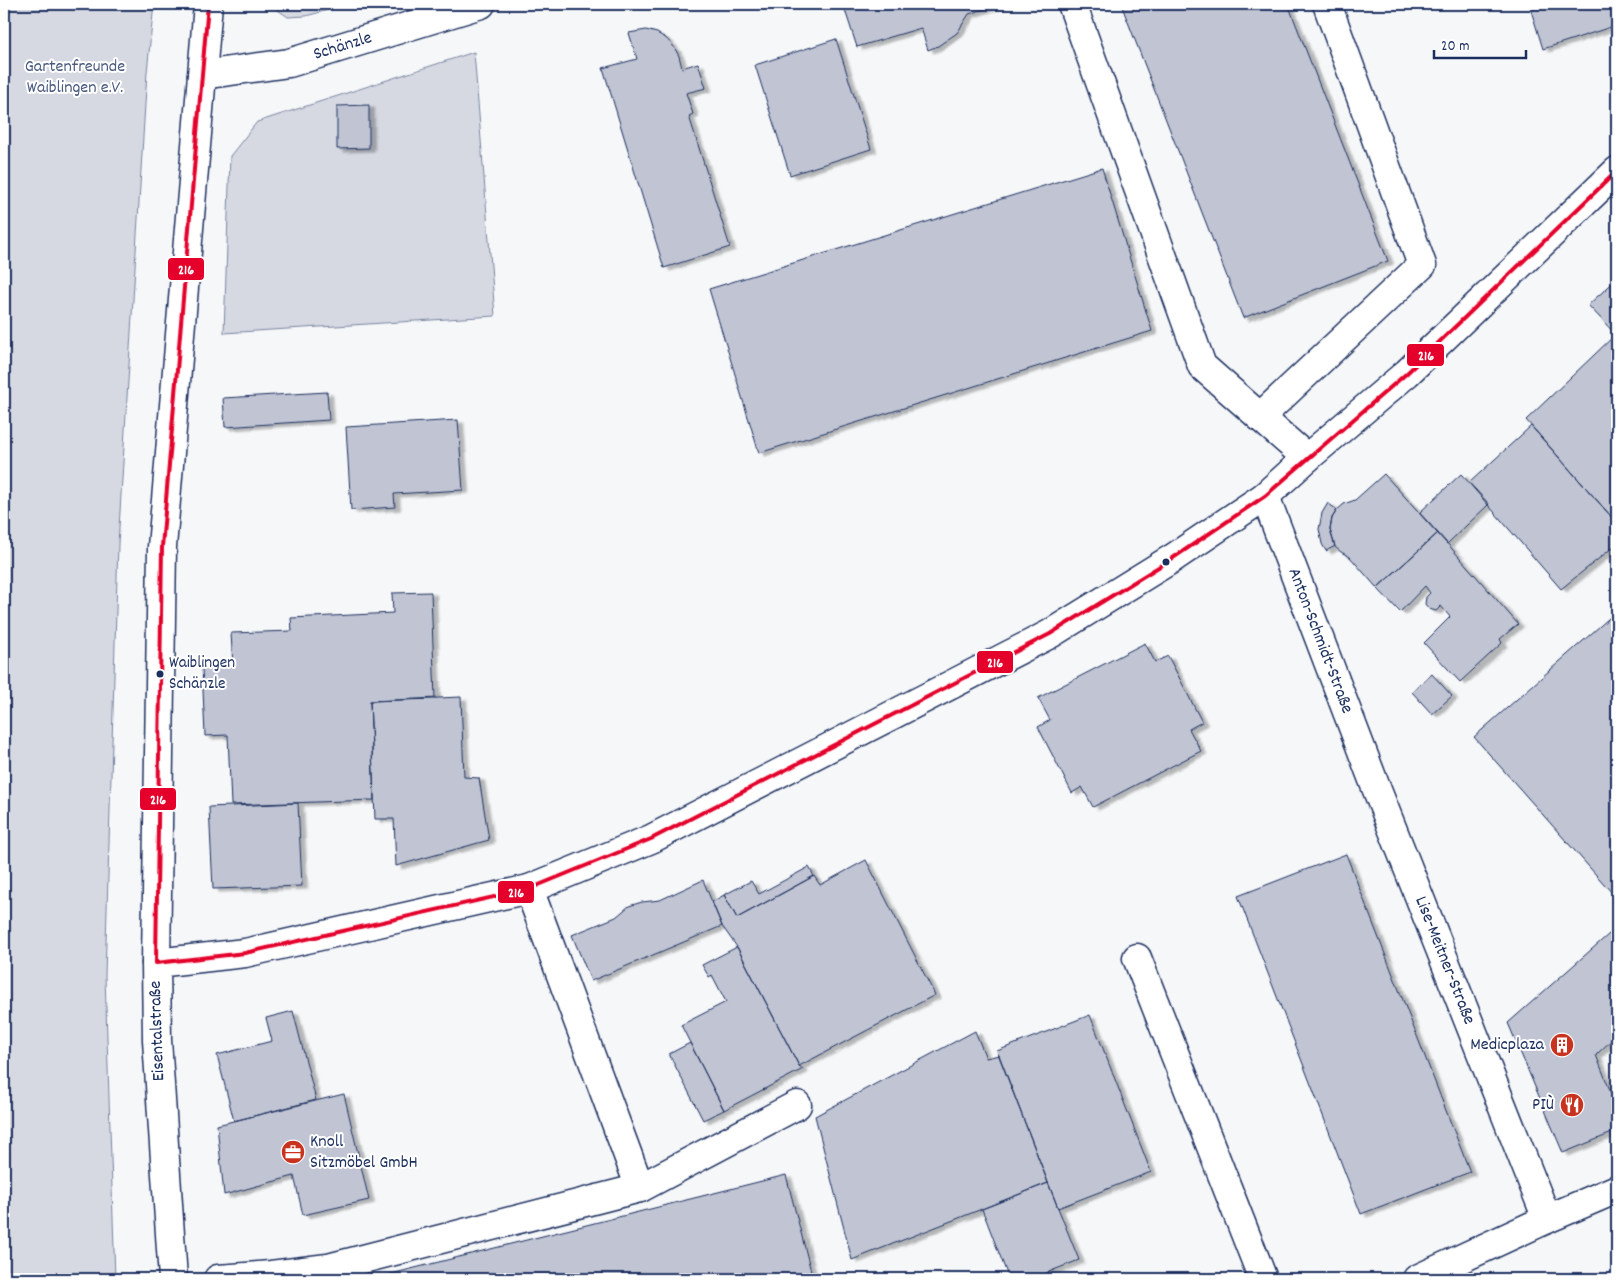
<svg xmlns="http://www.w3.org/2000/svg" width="1621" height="1283" font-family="Dekko,sans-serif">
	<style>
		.green { fill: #d6d9e2; stroke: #7884a0 }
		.building { fill: #c0c4d3; stroke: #1b2f5e; filter: url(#shadow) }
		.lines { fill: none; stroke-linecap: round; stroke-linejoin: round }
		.minor-casing { stroke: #1b2f5e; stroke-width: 31 }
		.minor { stroke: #fff; stroke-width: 28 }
		.bus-1-casing { stroke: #fff; stroke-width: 8 }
		.bus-1 { stroke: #e4002b; stroke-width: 4 }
		.bus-dot { fill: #1b2f5e; stroke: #fff; stroke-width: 2 }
		.labels { text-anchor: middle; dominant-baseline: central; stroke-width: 4; stroke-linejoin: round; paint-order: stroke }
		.bus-label { font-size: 17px; fill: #1b2f5e; stroke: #fff; text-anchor: start }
		.street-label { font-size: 18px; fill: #1b2f5e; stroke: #fff }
		.park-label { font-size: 18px; fill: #4a5a7f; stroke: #fff }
		.poi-label { font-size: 18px; fill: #1b2f5e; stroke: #fff; text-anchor: end }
		.line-badge { stroke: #fff; stroke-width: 2 }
		.badge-label { font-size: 14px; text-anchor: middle; font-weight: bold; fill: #fff }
	</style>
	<defs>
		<filter id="shadow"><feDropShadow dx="5.5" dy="3" stdDeviation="1" flood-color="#0004"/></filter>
	</defs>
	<rect width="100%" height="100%" fill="#f6f7f9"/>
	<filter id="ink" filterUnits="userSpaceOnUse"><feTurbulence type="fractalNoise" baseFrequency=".02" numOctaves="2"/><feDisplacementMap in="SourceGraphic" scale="10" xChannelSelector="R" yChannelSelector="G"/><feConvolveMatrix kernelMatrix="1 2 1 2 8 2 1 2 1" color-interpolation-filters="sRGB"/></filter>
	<g filter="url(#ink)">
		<path class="green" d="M4,4H154L147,72L118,544L105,976L115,1279H4Z
			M269,4H350L306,16L288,17Z
			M474,52L495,316L224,333L230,156L257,122Z"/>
		<path class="building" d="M843,4H1000L969,14L957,33L938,46L928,50L921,28L857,47Z
			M1121,4H1288L1388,261L1243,318Z
			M1529,4H1617V25L1543,49Z
			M646,30L657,33L667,39L674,47L679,56L682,68L698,63L706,88L686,93L693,114L689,116L730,247L664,268L603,68L637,59L629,33Z
			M836,39L871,149L790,175L755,65Z
			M369,105V148L337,149V106Z
			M1102,168L1152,331L759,453L709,289Z
			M1617,279V336L1588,305Z
			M1616,334L1617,336V523L1526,420Z
			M327,392L329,420L225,427L223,398Z
			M458,420L463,490L394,494L395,507L351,510L346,427Z
			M1531,426L1617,523V544L1561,589L1469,483Z
			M1384,474L1438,533L1377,588L1350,557L1341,552L1335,547L1330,530L1332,518L1337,510L1344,504L1355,500Z
			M1461,474L1489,504L1447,544L1419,513Z
			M1328,503L1337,510L1332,518L1330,530L1335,546L1326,551L1322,544L1319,529L1322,513Z
			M1438,533L1518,624L1500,639L1502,643L1460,682L1424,643L1450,617L1441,606L1436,611L1429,609L1425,604L1426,597L1430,593L1425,586L1400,612L1377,588Z
			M431,592L435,699L370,701L374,800L231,805L228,735L205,736L202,667L233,666L231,633L292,631L291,618L393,613L392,593Z
			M1617,611V890L1613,894L1474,737Z
			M1145,643L1155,662L1168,656L1202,722L1189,729L1201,751L1093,807L1082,787L1072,793L1038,727L1050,720L1038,698Z
			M1432,674L1452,696L1432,714L1412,692Z
			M461,697L464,777L479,778L489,840L396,866L394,819H375L370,701Z
			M298,803L302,886L213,889L209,807Z
			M1346,854L1470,1172L1361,1214L1238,896Z
			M866,860L935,995L799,1066L737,947L722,926L712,902L724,895L737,918L814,876L820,885Z
			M809,867L814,876L737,918L724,895L751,881L759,894Z
			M703,880L722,926L591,981L572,935L616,917L629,906L642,902L660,900Z
			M1617,927V1035L1596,1055L1617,1108V1131L1563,1153L1508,1023Z
			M737,947L799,1066L803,1069L724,1110L681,1025L726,1002L712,975L709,977L702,965Z
			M293,1011L316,1100L234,1121L217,1055L272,1041L266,1018Z
			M1090,1015L1151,1172L1058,1208L997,1051Z
			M975,1031L986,1058L999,1055L1048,1183L852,1260L815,1116Z
			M690,1043L724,1110L703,1120L669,1054Z
			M344,1094L369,1200L303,1215L294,1176L224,1195L217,1125Z
			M786,1175L813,1279H371Z
			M1048,1183L1079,1260L1031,1279H1009L982,1209Z"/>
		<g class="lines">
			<g class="minor-casing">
				<g id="minor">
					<path d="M1072,4L1202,366L1260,417"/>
					<path id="s1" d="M202,75L289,63L481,4"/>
					<path d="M1307,458L1260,417L1422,265L1327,4"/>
					<path id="s2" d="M1265,496L1375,785L1547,1219"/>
					<path d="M529,889L640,1188"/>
					<path d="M1137,958L1263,1279"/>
					<path d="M156,963L245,953L529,889L651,839L1050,634L1173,558L1265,496L1307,458L1407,373L1617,171"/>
					<path d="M173,1279L157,1040L156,963L162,547L208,4"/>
					<path d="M218,1279L271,1275L328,1268L640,1188L797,1105"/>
					<path d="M1417,1279L1547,1219L1617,1189"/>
				</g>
			</g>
			<use href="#minor" class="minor"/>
			<g class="bus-1-casing">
				<path id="bus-1" d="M208,4L162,547L156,963L245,953L529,889L651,839L1050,634L1173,558L1265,496L1407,373L1617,171"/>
			</g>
			<use href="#bus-1" class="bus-1"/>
		</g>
	</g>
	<defs>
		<g id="building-disc" transform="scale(1.25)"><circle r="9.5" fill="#c8321e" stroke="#fff"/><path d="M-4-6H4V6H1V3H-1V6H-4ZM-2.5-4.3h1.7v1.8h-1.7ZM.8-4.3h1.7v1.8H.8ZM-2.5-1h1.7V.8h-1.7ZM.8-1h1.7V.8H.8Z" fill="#fff"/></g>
		<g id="restaurant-disc" transform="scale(1.25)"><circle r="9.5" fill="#c8321e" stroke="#fff"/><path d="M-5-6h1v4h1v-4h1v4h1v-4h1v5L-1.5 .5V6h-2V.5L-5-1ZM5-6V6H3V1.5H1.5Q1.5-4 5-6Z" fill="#fff"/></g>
		<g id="office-disc" transform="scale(1.25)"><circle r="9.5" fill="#c8321e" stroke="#fff"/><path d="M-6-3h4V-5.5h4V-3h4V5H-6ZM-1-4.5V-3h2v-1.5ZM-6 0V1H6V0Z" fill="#fff"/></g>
	</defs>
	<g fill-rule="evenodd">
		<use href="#building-disc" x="1562" y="1045"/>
		<use href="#restaurant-disc" x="1572" y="1105"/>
		<use href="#office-disc" x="293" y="1152"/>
	</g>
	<g class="bus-dot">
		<circle cx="1166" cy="562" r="4.5"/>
		<circle cx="160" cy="674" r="4.5"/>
	</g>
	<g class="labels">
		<g class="bus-label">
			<text x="169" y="664">Waiblingen<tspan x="169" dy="21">Schänzle</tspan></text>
		</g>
		<g class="street-label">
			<text stroke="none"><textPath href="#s1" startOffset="144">Schänzle</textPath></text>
			<text stroke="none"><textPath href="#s2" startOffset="155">Anton-Schmidt-Straße</textPath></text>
			<text stroke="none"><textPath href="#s2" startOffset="498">Lise-Meitner-Straße</textPath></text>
			<text transform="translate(158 1031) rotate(-92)">Eisentalstraße</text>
		</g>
		<g class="park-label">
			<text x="75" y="67">Gartenfreunde<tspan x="75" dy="21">Waiblingen e.V.</tspan></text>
		</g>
		<g class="poi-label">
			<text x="1544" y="1045">Medicplaza</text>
			<text x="1554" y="1105">PIÙ</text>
			<text x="310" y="1142" text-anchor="start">Knoll<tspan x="310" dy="21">Sitzmöbel GmbH</tspan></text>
		</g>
	</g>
	<g class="line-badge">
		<rect x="167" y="257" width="38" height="24" rx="5" fill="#e4002b"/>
		<rect x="1406" y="343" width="39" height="24" rx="5" fill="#e4002b"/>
		<rect x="976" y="650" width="38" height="24" rx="5" fill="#e4002b"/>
		<rect x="139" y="787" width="38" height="24" rx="5" fill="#e4002b"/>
		<rect x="497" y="880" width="38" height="24" rx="5" fill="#e4002b"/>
	</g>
	<g class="badge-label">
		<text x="186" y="274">216</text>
		<text x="1426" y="360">216</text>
		<text x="995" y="667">216</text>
		<text x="158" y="804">216</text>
		<text x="516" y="897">216</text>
	</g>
	<rect width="1621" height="1283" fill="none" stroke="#fff" stroke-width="20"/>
	<rect x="10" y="10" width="1601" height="1263" fill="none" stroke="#1b2f5e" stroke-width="2" filter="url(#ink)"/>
	<path d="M1434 50v8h92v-8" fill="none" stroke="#1b2f5e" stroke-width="2.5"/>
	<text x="1441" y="50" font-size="15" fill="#1b2f5e" stroke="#ffffff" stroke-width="4" paint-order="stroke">20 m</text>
</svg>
